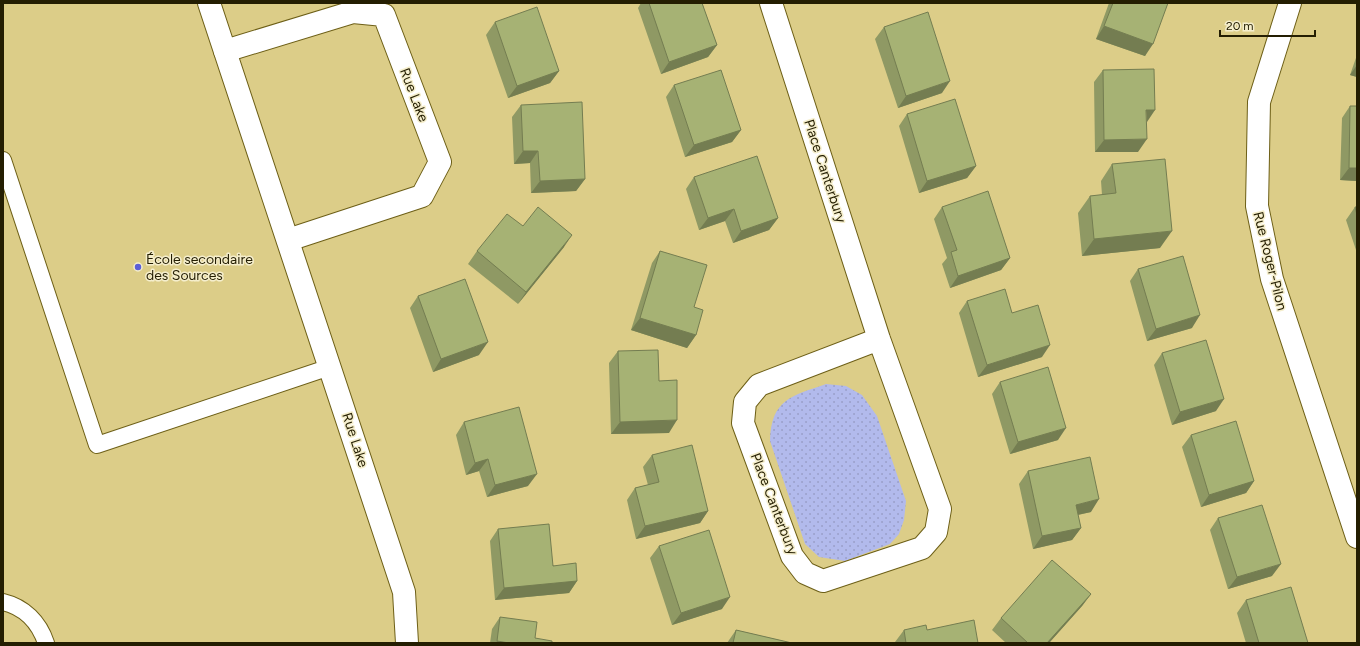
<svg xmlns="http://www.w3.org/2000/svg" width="1360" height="646" font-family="Figtree,sans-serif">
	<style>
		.grass { fill: url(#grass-dots) }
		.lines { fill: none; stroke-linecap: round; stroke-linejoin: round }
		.service-casing { stroke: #6d5f17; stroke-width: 18 }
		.minor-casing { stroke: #6d5f17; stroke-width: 24 }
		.tertiary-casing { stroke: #6d5f17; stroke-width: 24 }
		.service { stroke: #fff; stroke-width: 16 }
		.minor { stroke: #fff; stroke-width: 22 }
		.tertiary { stroke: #fff; stroke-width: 22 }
		.wall { fill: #8f9964 }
		.shaded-wall { fill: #747d51 }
		.building { fill: #a6b274; stroke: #747d51 }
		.poi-dot { fill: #5b5ed6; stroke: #f5eecc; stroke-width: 1.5 }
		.labels { text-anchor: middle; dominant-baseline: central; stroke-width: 3; stroke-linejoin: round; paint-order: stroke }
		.street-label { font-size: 14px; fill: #241e02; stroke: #f5eecc }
		.poi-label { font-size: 14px; fill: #241e02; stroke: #f5eecc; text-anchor: start }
	</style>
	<defs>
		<pattern id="grass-dots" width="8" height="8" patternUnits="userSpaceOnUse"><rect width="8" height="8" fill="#b2baec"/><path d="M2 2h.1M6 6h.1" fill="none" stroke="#999fc9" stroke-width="1.8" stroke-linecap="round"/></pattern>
	</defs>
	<rect width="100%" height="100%" fill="#dccd88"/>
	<path class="grass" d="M826,384L846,386L862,395L877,416L906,501L904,520L899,534L890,544L845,561L819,557L805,544L770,441C771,399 792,396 826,384Z"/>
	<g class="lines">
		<g class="service-casing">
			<path id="service" d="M3,160L97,445L330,367
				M3,602C24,607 39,622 46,643"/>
		</g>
		<g class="minor-casing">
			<path id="minor" d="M771,3L879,339L940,509L936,532L922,548L823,581L805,573L792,556L743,423L745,402L759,385L879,339
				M225,51L353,12L384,15L440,162L422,196L288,240"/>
		</g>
		<g class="tertiary-casing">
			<path id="tertiary" d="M209,3L404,592L407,643
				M1290,3L1259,102L1257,206L1272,279L1357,537"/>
		</g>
		<use href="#service" class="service"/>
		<use href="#minor" class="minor"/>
		<use href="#tertiary" class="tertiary"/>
	</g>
	<path class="wall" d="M641,3H702L717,45L708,57L661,74L638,8Z
		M1109,3H1168L1145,56L1096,39Z
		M495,22L559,71L550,83L508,98L486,35Z
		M884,27L942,93L898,108L875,39Z
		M1357,55V77L1350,75Z
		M1103,70L1138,152H1095L1094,82Z
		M674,85L741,130L732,142L685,157L666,97Z
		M521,105L585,179L576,191L531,193L530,163L514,164L512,117Z
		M1350,106H1357V181L1340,180L1342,118Z
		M907,114L976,166L967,178L919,193L899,126Z
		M1112,164L1160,248L1082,256L1078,213L1090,196L1102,195L1101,181Z
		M694,177L778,218L769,230L733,243L725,221L699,230L686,189Z
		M942,207L1010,258L1001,270L950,288L942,264L947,258L934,219Z
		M1355,207H1357V253L1346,220Z
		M523,226L564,247L518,304L468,264L477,251Z
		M660,251L694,307L696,335L687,348L631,330L652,263Z
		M1138,269L1192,328L1147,341L1130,281Z
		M418,296L479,355L433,372L410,308Z
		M967,301L1012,313L1042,357L978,377L959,313Z
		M618,351L659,381L669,433L611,434L609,363Z
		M1162,353L1216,411L1172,425L1154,365Z
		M1000,382L1058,440L1010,454L992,394Z
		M464,422L528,486L487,497L479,471L466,475L456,435Z
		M1191,435L1254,481L1246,493L1201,507L1182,447Z
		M652,455L708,511L700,523L636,539L627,500L635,488L648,485L643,467Z
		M1028,471L1091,512L1078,515L1081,528L1072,540L1033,549L1019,484Z
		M1218,518L1272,576L1228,589L1210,530Z
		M498,529L577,581L569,593L495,600L490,541Z
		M659,546L722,609L672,625L650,558Z
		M1091,594L1082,606L1049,643H1006L992,630L1001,618Z
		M1246,600L1308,643H1246L1237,613Z
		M500,617L535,638L552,643H490L492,629Z
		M736,630L792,643H727Z
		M904,630H927L978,643H895V642Z"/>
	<path class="shaded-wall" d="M1104,26L1153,44L1145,56L1096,39Z
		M717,45L708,57L661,74L669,62Z
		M1357,65V77L1350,75Z
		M559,71L550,83L508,98L517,86Z
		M950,81L942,93L898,108L906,96Z
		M1146,110H1155L1147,122Z
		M741,130L732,142L685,157L694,145Z
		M1147,139L1138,152H1095L1104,140Z
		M523,151H538L530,163L514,164Z
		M976,166L967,178L919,193L927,181Z
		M1349,168H1357V181L1340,180Z
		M585,179L576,191L531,193L540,181Z
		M734,209L725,221L699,230L708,218Z
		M778,218L769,230L733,243L741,231Z
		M1172,231L1160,248L1082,256L1094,239Z
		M572,235L564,247L518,304L526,292Z
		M1010,258L1001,270L950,288L958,276Z
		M1200,315L1192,328L1147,341L1156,329Z
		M640,318L696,335L687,348L631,330Z
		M488,342L479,355L433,372L441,359Z
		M1050,345L1042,357L978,377L987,365Z
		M1224,399L1216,411L1172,425L1180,412Z
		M677,420L669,433L611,434L620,422Z
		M1066,428L1058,440L1010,454L1018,442Z
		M488,459L479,471L466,475L475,463Z
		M537,474L528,486L487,497L495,485Z
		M1254,481L1246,493L1201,507L1209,495Z
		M1099,499L1091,512L1067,517L1076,505Z
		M708,511L700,523L636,539L645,526Z
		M1081,528L1072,540L1033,549L1042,536Z
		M1281,564L1272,576L1228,589L1237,577Z
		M577,581L569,593L495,600L504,588Z
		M1091,594L1082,606L1049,643H1047Z
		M730,597L722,609L672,625L681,613Z
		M497,641L509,643H496Z"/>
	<path class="building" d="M649,3H702L717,45L669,62Z
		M1113,3H1168L1153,44L1104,26Z
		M537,7L559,71L517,86L495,22Z
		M928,12L950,81L906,96L884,27Z
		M1154,69L1155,110H1146L1147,139L1104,140L1103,70Z
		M721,70L741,130L694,145L674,85Z
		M955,99L976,166L927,181L907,114Z
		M582,102L585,179L540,181L538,151H523L521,105Z
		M1350,106H1357V168H1349Z
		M757,156L778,218L741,231L734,209L708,218L694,177Z
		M1165,159L1172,231L1094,239L1090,196L1116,193L1112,164Z
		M988,191L1010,258L958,276L951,252L957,250L942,207Z
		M538,207L572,235L526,292L477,251L507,214L523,226Z
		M1355,207H1357V215Z
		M660,251L707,265L694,307L703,310L696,335L640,318Z
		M1183,256L1200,315L1156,329L1138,269Z
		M465,279L488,342L441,359L418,296Z
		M1005,289L1012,313L1038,305L1050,345L987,365L967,301Z
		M1206,340L1224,399L1180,412L1162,353Z
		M658,350L659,381L677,380V420L620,422L618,351Z
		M1048,367L1066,428L1018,442L1000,382Z
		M519,407L537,474L495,485L488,459L475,463L464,422Z
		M1236,421L1254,481L1209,495L1191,435Z
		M692,445L708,511L645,526L635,488L659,482L652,455Z
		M1090,457L1099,499L1076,505L1081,528L1042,536L1028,471Z
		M1262,505L1281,564L1237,577L1218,518Z
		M549,524L553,566L576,563L577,581L504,588L498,529Z
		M709,530L730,597L681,613L659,546Z
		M1052,560L1091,594L1047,643H1028L1001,618Z
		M1291,587L1308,643H1259L1246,600Z
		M500,617L537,622L535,638L552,641V643H509L497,641Z
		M974,620L978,643H906L904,630L926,625L927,630Z
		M736,630L792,643H733Z"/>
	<circle class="poi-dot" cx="138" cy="267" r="4"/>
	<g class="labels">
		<g class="street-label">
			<text transform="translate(414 95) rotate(69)">Rue Lake</text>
			<text transform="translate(825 171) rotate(72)">Place Canterbury</text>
			<text transform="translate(1270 261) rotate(76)">Rue Roger-Pilon</text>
			<text transform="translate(355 440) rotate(72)">Rue Lake</text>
			<text transform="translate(774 504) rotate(69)">Place Canterbury</text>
		</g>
		<g class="poi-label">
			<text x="146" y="259">École secondaire<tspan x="146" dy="16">des Sources</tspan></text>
		</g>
	</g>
	<rect width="1360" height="646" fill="none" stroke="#241e02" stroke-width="8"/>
	<path d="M1220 30v6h95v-6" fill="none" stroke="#241e02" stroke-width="2"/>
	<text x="1226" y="30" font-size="12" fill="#241e02" stroke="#f5eecc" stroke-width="3" paint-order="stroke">20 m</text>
</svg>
